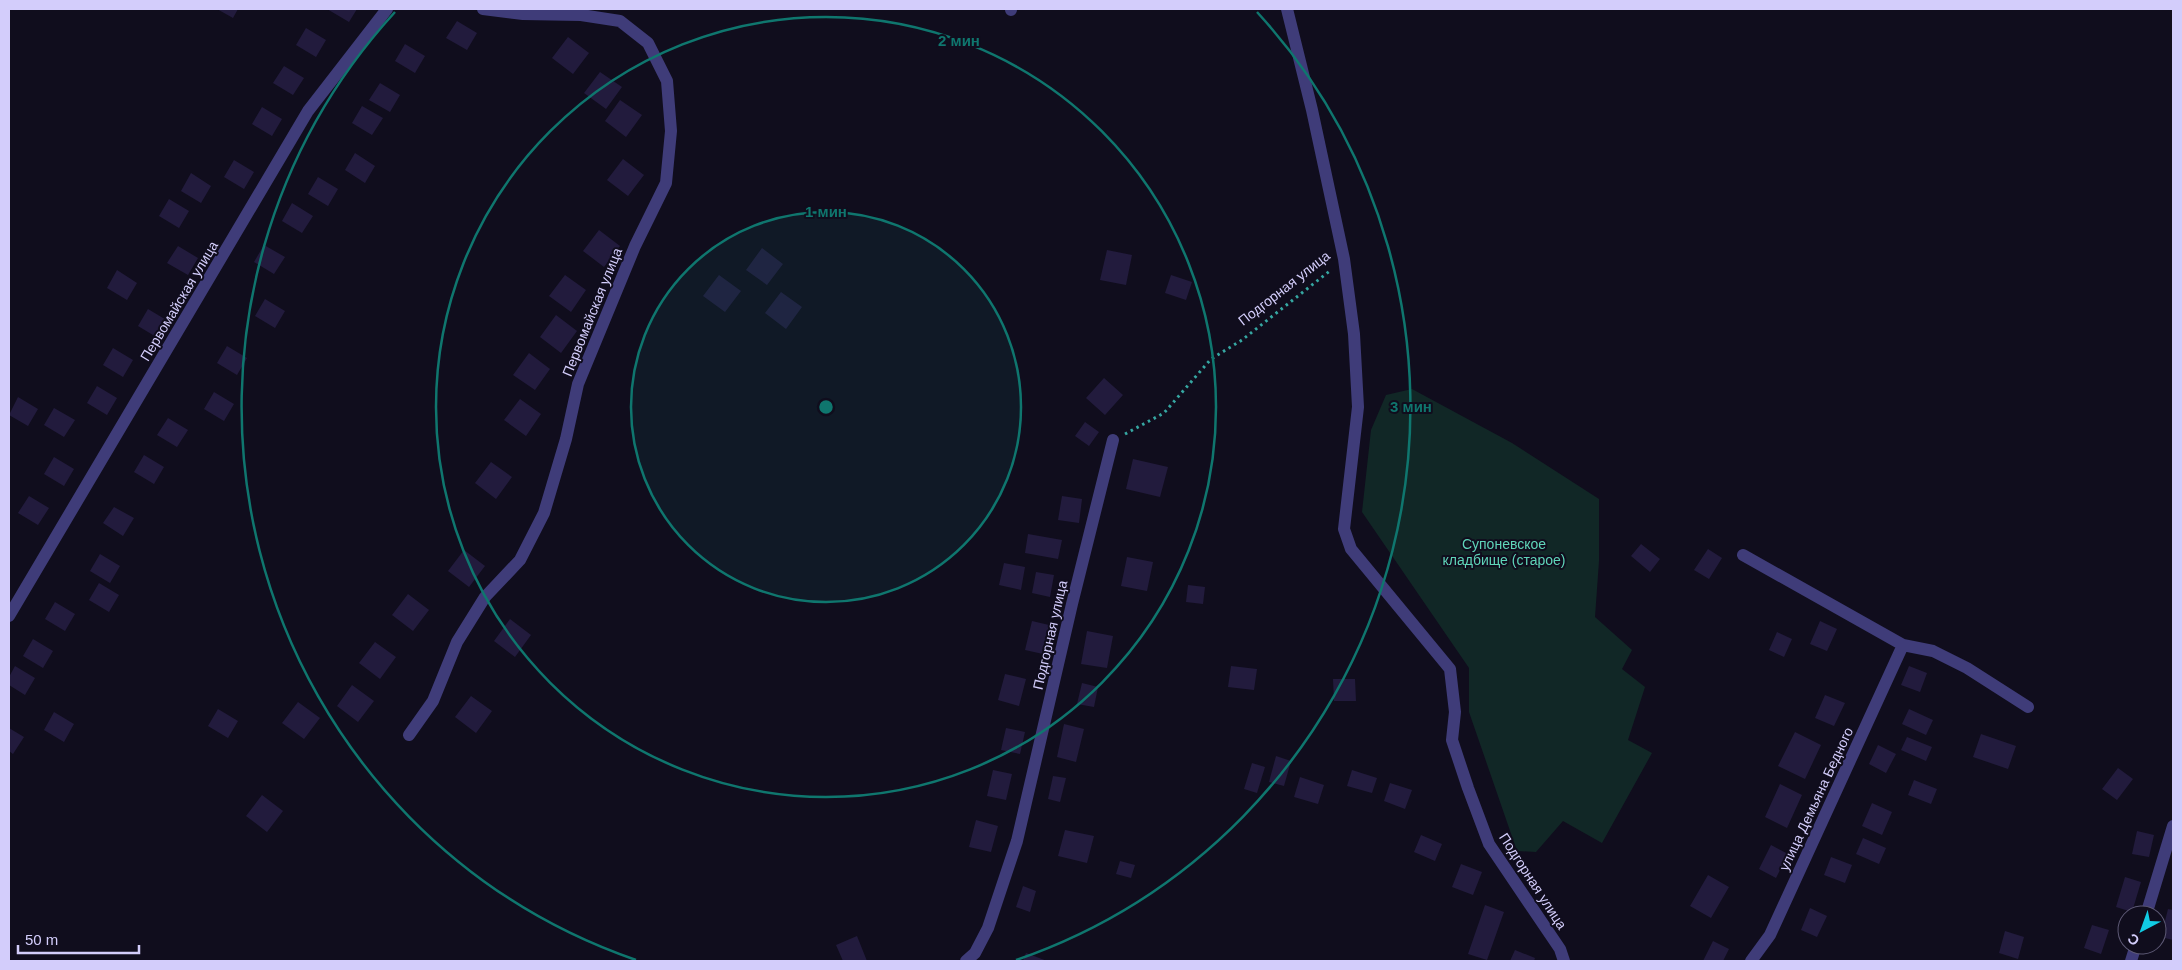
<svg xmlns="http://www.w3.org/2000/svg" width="2182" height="970" font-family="Helvetica,sans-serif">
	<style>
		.green { fill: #112726 }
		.building { fill: #221b3d }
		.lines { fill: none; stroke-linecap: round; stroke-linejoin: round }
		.path { stroke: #36a7a2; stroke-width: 3; stroke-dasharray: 2.5 4; stroke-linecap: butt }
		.minor { stroke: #3f3c79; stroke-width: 12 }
		.ring { fill: none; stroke: #0f766e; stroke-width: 2.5 }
		.labels { text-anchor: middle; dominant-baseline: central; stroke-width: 4; stroke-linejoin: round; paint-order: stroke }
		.street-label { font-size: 14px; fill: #d3cdfb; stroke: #100d1d }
		.park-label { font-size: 14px; fill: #5fd5b9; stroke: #100d1d }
		.centre { fill: #0f766e; stroke: #100d1d; stroke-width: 2.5 }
		.ring-label { font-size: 15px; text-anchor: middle; font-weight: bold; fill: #0f766e; stroke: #100d1d; stroke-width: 4; stroke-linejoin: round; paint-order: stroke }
	</style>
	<rect width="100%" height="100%" fill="#100d1d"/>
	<path class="green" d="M1412,389L1512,443L1599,499V561L1595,617L1632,650L1622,669L1645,687L1628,740L1652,753L1602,843L1563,821L1536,852L1517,851L1469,712V668L1362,512L1371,430L1386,395Z"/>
	<path class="building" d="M217,9H238L233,18Z
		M327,9H357L349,22Z
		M457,21L477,33L467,50L446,38Z
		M306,28L326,40L316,57L296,45Z
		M568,37L589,53L573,74L552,58Z
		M405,44L425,56L415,73L395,61Z
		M284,66L304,78L293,95L273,83Z
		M600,72L622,87L606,109L584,93Z
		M380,83L400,95L390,112L369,100Z
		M620,100L642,115L626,137L605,121Z
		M362,106L383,118L372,135L352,123Z
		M262,107L282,119L272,136L252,124Z
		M355,153L375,166L365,183L345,170Z
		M623,159L644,175L628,196L607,180Z
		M234,160L254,172L244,189L224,177Z
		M191,173L211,186L201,203L181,191Z
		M318,177L338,189L328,206L308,194Z
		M169,199L189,211L179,228L159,216Z
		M292,203L313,216L302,233L282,221Z
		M599,230L620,246L604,267L583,251Z
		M264,245L285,257L274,274L254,262Z
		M178,246L198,258L188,275L167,263Z
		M762,248L783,264L767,285L746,270Z
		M1107,250L1132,255L1126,285L1100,280Z
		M117,270L137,283L127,300L107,288Z
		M565,275L586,290L571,312L549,296Z
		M719,275L741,291L725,312L703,296Z
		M1171,275L1192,282L1186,300L1165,293Z
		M781,292L802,307L786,329L765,313Z
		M265,299L285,311L275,328L255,316Z
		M148,309L168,321L158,338L138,326Z
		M556,315L577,331L561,353L540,337Z
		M227,346L247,358L237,375L217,363Z
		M113,348L133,360L123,377L103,365Z
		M529,353L550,369L535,390L513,375Z
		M1104,378L1123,395L1105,415L1086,398Z
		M97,386L117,398L107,415L87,403Z
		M214,392L234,404L224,421L204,409Z
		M18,397L38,409L28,426L9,415Z
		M520,399L541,414L526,436L504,420Z
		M54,408L75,420L64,437L44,425Z
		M168,418L188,430L177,447L157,435Z
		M1085,422L1099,432L1089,446L1075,436Z
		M144,455L164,467L154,484L134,472Z
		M54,457L74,469L64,486L44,474Z
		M1133,459L1168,467L1160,497L1126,489Z
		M491,462L512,477L496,499L475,483Z
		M29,496L49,508L38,525L18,513Z
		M1062,496L1082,499L1079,523L1058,520Z
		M114,507L134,518L123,536L103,523Z
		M1028,534L1062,540L1058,559L1025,553Z
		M1641,544L1660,559L1650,572L1631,556Z
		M1708,549L1722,558L1709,579L1694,570Z
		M464,550L485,566L469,587L448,571Z
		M100,554L120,566L110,583L90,571Z
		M1127,557L1153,562L1147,591L1121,586Z
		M1004,563L1025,567L1021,590L999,585Z
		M1036,572L1054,575L1050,597L1032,593Z
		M99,583L119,595L109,612L89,600Z
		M1188,585L1205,587L1203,604L1186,602Z
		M408,594L429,610L413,631L392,615Z
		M55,602L75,614L65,631L45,619Z
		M510,619L531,635L515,657L494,641Z
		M1032,621L1049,625L1043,654L1025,650Z
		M1820,621L1837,629L1827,651L1810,644Z
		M1087,631L1113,636L1107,668L1081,664Z
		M1777,632L1792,639L1784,657L1769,650Z
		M33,639L53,651L43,668L23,656Z
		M375,642L396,657L380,679L359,663Z
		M15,666L35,678L25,695L9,685V677Z
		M1231,666L1257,669L1254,690L1228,687Z
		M1909,666L1927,673L1920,692L1901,685Z
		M1005,674L1026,679L1019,706L998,700Z
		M1333,679H1355L1356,701H1334Z
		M1082,683L1098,687L1094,707L1077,704Z
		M352,685L374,701L358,722L337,706Z
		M1825,695L1845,703L1834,726L1815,718Z
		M471,696L492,711L476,733L455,717Z
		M298,702L320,718L304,739L282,723Z
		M218,709L238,721L228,738L208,726Z
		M1909,709L1933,720L1926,735L1902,724Z
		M54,712L74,724L64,742L44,730Z
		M1064,724L1084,729L1076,762L1057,757Z
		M9,728L24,737L13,754L9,751Z
		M1006,728L1025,732L1020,754L1001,750Z
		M1795,732L1821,745L1805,779L1778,766Z
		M1981,734L2016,746L2008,769L1973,757Z
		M1907,737L1932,747L1926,761L1901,750Z
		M1878,745L1896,754L1886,773L1869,764Z
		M1276,756L1291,761L1284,786L1269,782Z
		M1252,763L1265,767L1257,793L1244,789Z
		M2118,768L2133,779L2117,800L2102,789Z
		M993,770L1012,774L1006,800L987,796Z
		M1352,770L1377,778L1372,793L1347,786Z
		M1053,776L1066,778L1060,802L1048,799Z
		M1300,777L1324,785L1318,804L1294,797Z
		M1914,780L1937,789L1931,804L1908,795Z
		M1390,783L1412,790L1405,809L1384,801Z
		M1780,784L1802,795L1787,828L1765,817Z
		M262,795L283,811L267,832L246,816Z
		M1872,803L1892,812L1882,835L1862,826Z
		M976,820L998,826L991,852L969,847Z
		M1065,830L1094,836L1087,863L1058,856Z
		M2137,831L2154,835L2149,857L2132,854Z
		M1421,835L1442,844L1435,861L1414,852Z
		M1863,838L1886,848L1879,864L1856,854Z
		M1771,845L1788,854L1776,878L1759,869Z
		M1831,857L1852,865L1845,883L1824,875Z
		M1120,861L1135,865L1131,878L1116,874Z
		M1461,864L1482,872L1473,895L1452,887Z
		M1708,875L1729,887L1711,918L1690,906Z
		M2125,877L2141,882L2132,912L2116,907Z
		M1023,886L1036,891L1030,912L1016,907Z
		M1485,905L1504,912L1487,960L1468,954Z
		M1810,908L1827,916L1817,937L1801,930Z
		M2168,909L2173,910V940L2161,937Z
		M2092,925L2109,930L2101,954L2084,948Z
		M2005,931L2024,937L2018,959L1999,953Z
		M857,936L867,961H843L836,945Z
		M1713,941L1729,949L1723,961H1703Z
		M1515,950L1535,958L1534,961H1510Z
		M1026,953L1047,961H1023Z"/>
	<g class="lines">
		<path class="path" d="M1125,434L1164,413L1211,359L1242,340L1331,270"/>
		<path class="minor" d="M1287,9L1312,110L1344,259L1354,334L1358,407L1344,529L1351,549L1450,669L1455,712L1452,740L1468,788L1489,844L1560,949L1564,961
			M1011,10V9
			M1743,555L1903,645L1933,651L1967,668L2028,707
			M9,616L308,111L387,9
			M409,735L433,701L457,642L485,597L520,560L544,513L566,439L578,384L635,246L666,183L671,131L667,81L648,43L620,21L581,15L523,14L483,9
			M2146,915L2173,826
			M966,961L975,953L988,928L1017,841L1072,604L1113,440
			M1751,961L1770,935L1903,645
			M2131,961L2136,945"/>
	</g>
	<circle cx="826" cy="407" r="195" fill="#0f766e" fill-opacity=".12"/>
	<g class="ring">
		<circle cx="826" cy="407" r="195"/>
		<circle cx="826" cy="407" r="390"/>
		<path d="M636 960A585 585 0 0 1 395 12M1257 12A585 585 0 0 1 1016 960"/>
	</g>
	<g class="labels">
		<g class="street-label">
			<text transform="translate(1284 288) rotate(-38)">Подгорная улица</text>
			<text transform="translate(179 301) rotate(-59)">Первомайская улица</text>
			<text transform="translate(592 312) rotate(-68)">Первомайская улица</text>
			<text transform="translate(1050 635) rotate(-77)">Подгорная улица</text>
			<text transform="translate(1816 799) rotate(-65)">улица Демьяна Бедного</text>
			<text transform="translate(1533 881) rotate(57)">Подгорная улица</text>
		</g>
		<g class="park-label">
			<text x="1504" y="544">Супоневское<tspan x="1504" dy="16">кладбище (старое)</tspan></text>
		</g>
	</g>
	<circle cx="826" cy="407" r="8" class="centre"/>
	<g class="ring-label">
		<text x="959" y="46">2 мин</text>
		<text x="826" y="217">1 мин</text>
		<text x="1411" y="412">3 мин</text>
	</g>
	<rect width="2182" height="970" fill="none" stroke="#d3cdfb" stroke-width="20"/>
	<g transform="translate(2142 930) rotate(221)"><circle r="24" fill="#100d1d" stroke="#5e5a76"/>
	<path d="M0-4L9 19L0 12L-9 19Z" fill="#11cce4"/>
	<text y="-8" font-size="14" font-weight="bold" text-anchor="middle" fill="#d3cdfb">С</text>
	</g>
	<path d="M18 945v8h121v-8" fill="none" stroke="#d3cdfb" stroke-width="2.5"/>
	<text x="25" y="945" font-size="15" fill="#d3cdfb" stroke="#100d1d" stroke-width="4" paint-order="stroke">50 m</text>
</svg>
